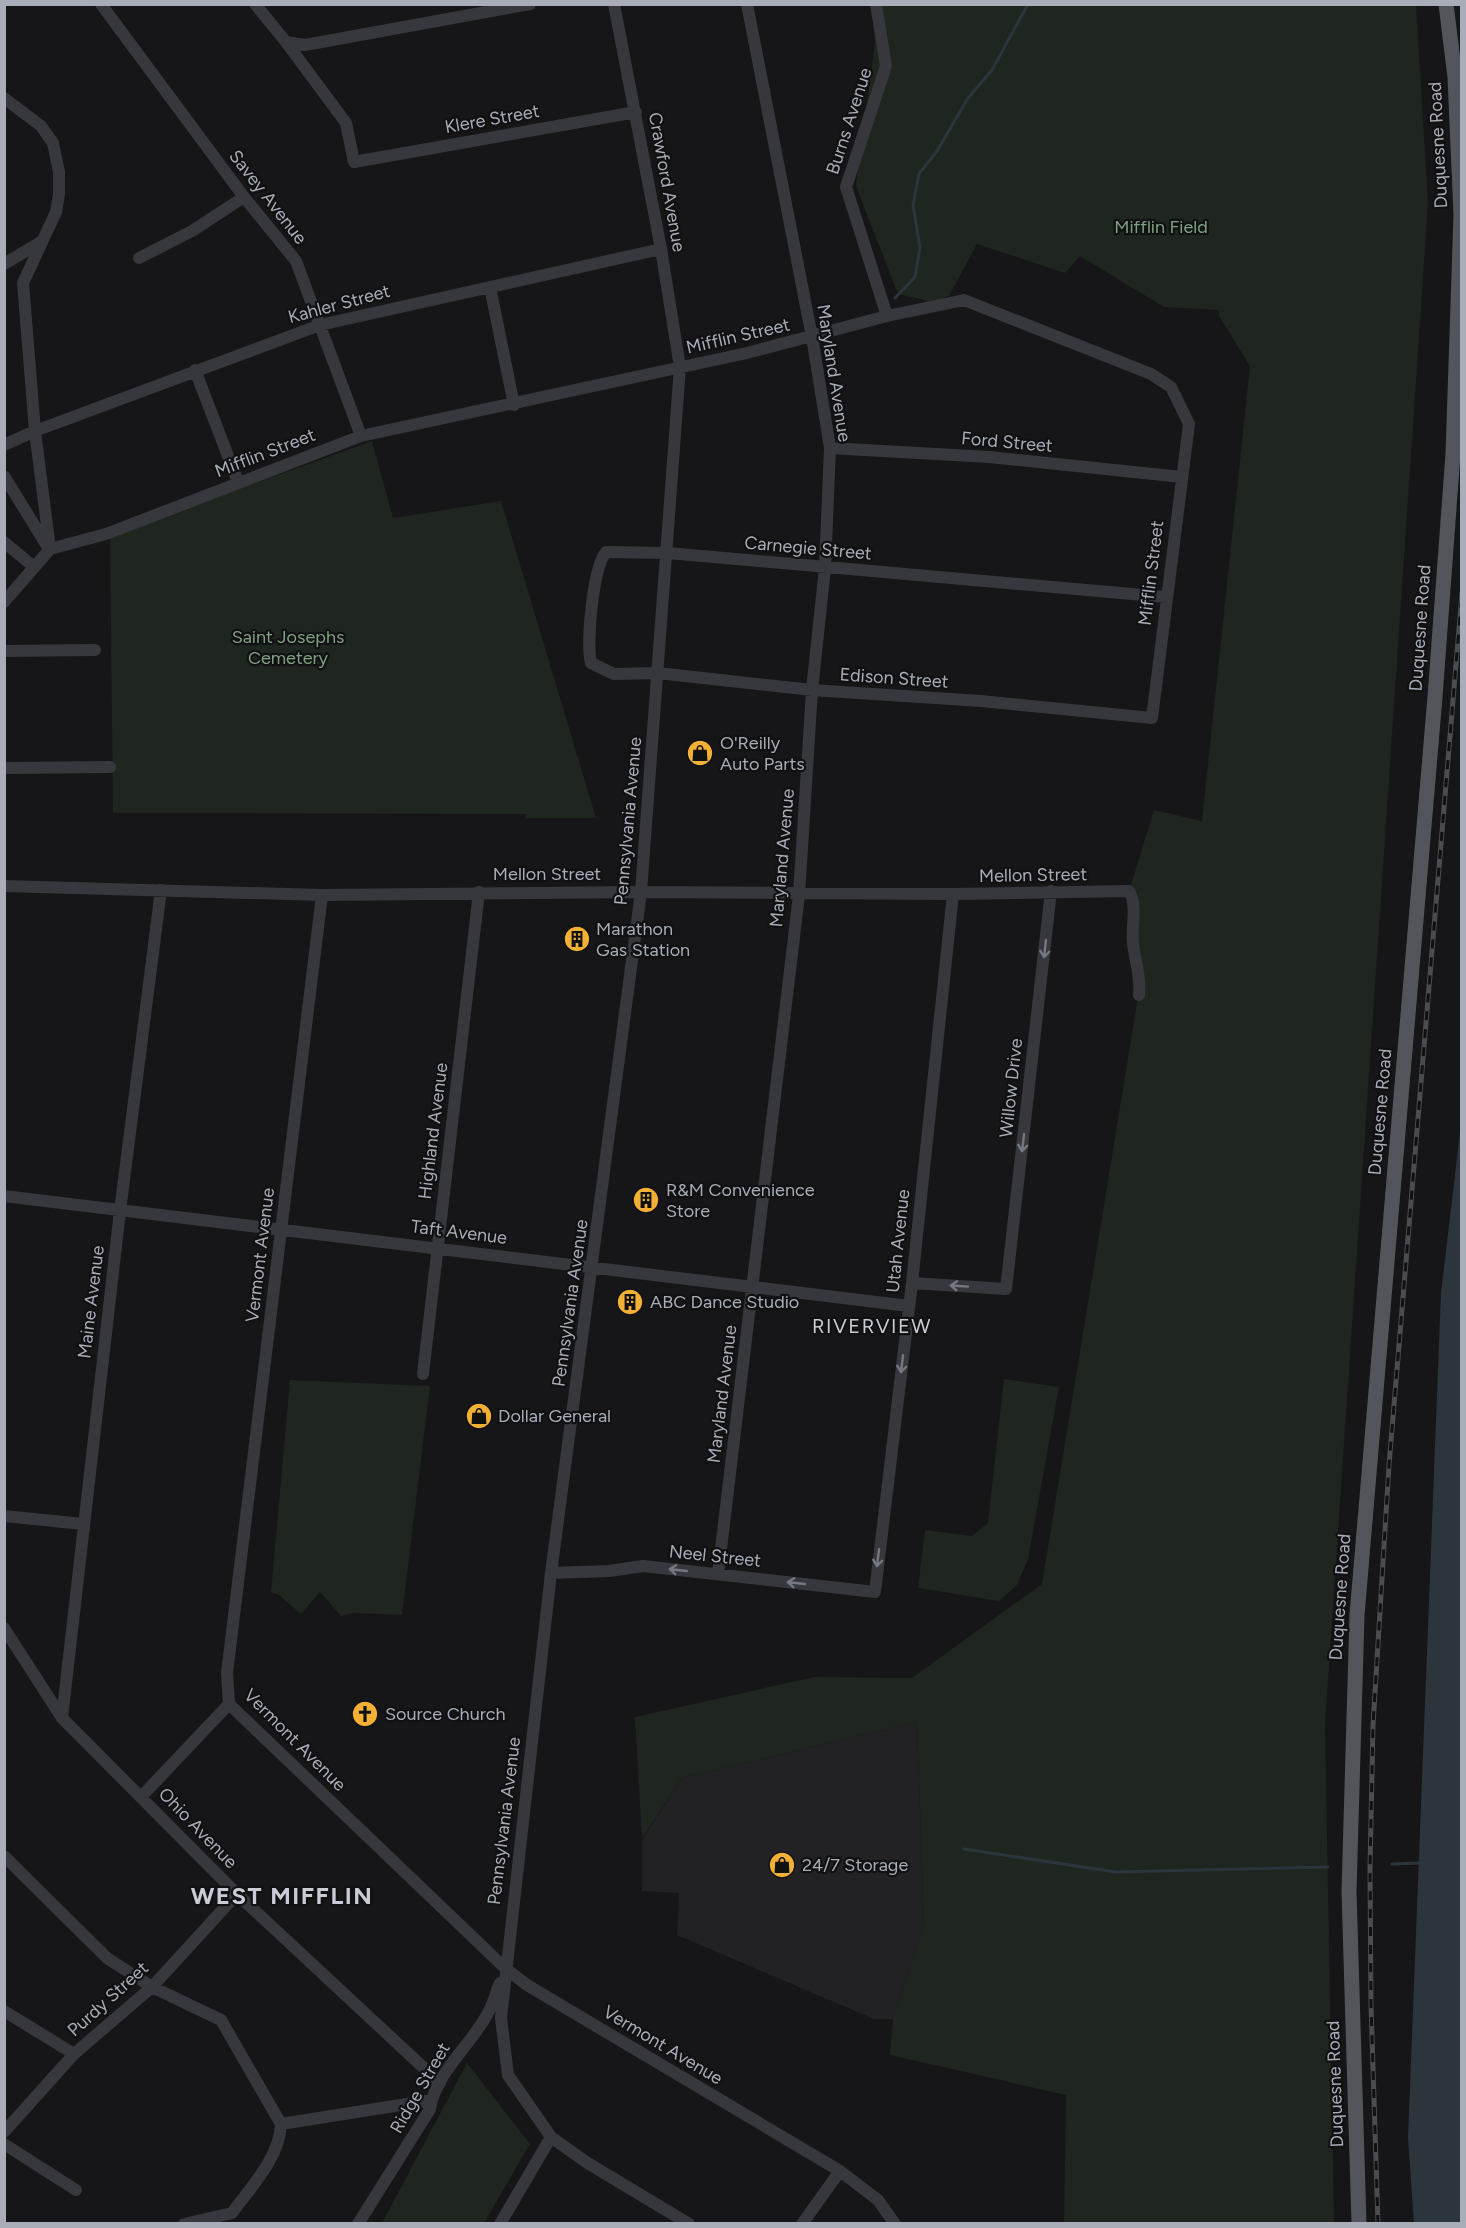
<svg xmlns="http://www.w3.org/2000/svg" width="1466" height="2228" font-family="Figtree,sans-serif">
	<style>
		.built { fill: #222225 }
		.green { fill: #1e261f }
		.water { fill: #2c353c }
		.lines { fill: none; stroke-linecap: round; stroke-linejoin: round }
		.stream { stroke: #2c353c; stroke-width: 3 }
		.minor { stroke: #37383d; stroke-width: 12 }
		.major { stroke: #53555c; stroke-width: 15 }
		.rail-casing { stroke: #4a4c52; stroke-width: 5 }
		.rail { stroke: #111113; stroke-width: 3; stroke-dasharray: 9; stroke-linecap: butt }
		.oneway { stroke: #757881 }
		.labels { text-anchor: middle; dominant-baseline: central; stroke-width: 4.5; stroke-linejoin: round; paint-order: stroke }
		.street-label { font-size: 18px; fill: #a8adb8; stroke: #111113 }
		.park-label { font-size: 18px; fill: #7fa381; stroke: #111113 }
		.poi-label { font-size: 18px; fill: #a8adb8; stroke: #111113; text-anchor: start }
		.neighbourhood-label { font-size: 20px; letter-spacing: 1.5px; fill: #c9ccd4; stroke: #111113 }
		.district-label { font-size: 24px; font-weight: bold; letter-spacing: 1.5px; fill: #c9ccd4; stroke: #111113 }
	</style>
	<rect width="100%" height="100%" fill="#161618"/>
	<path class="built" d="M917,1722L924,1925L893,2019H874L677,1935L679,1893L642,1891V1840L682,1778Z"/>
	<path class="green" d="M880,5H1416L1428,203L1325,1724L1334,2223H1064L1066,2095L890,2055L893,2019L924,1925L917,1722L682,1778L642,1839L635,1717L814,1677L912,1678L1042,1584L1140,985L1129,891L1154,810L1202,821L1250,366L1219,316V310L1164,307L1080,256L1065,273L977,244L949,296L932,302L898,294L856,186Z
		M372,441L393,518L501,501L596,818H526V814L113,813L110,536Z
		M1004,1379L1059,1387L1028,1559L1017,1585L999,1601L918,1588L925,1530L972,1536L988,1523Z
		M290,1380L430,1386L402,1615L354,1613L341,1616L320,1592L301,1614L279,1595L271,1592Z
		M467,2063L530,2144L484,2223H382Z"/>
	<path class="water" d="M1461,1124L1462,2223L1414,2224L1408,2138L1441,1293Z"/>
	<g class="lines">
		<path class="stream" d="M895,298L915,277L920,248L913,205L919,174L937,151L968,98L992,70L1028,4
			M964,1849L1116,1872L1328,1867
			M1392,1864L1419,1863"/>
		<path class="minor" d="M101,4L244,197L296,261L361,436
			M255,4L286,42L346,123L354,162L636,112
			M614,4L661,249L680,367L641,892L551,1573L501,2018L508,2075L551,2137L586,2162L689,2224
			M876,4L886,66L846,187L887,316
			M286,42L305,45L530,4
			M4,98L41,126L53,143L59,172V194L56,212L23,283L35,431L50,549
			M139,258L192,231L244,197
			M4,264L41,242
			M490,287L514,405
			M195,370L238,482
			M4,445L35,431L320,325L661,249
			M830,448L989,457L1182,477
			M4,476L49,549
			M4,542L34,567
			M4,602L50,549L106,534L361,436L747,353L887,316L964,300L1151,374L1171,387L1189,424L1152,718L981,701L812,690L658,673L614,674L591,663C586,643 593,568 606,552L668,553L1166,597
			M4,651L95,650
			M4,768L110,767
			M4,886L322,895L641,892L953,894L1129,891C1138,906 1131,926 1133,943C1135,961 1141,976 1139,995
			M322,895L227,1673L229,1704L505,1968L527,1985L840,2171L878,2200L895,2224
			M4,1196L909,1306
			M912,1283L1006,1289L1051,891
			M423,1374L479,892
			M4,1516L83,1524
			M551,1573L609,1571L643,1566L875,1592L912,1283L953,894
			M718,1574L799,895L812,690L825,568L830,448L812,337L747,4
			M4,1628L62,1718L237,1894L440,2083
			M62,1718L120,1211L161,890
			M142,1796L229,1704
			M4,1856L107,1958L152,1987L221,2020L281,2124C280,2157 251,2187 232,2213L184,2224
			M4,2011L74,2054
			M281,2124L432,2100
			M4,2132L74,2054L152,1987L237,1894
			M4,2144L76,2190
			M358,2224L430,2109C436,2071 474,2043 490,2009C494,2001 496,1992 500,1983
			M500,2224L551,2137
			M802,2224L840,2171"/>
		<path class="major" d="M1359,2224L1349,1891L1357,1615L1435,697L1453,454L1461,215L1455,77L1446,4"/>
		<g class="rail-casing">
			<path id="rail" d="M1378,2224L1371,2005L1370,1868L1373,1725L1389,1465L1462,593"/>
		</g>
		<use href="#rail" class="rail"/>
	</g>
	<defs><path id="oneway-shaft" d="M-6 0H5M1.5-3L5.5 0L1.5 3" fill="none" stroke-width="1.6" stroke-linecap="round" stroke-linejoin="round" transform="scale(1.5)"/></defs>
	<g class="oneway">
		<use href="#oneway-shaft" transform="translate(1045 949) rotate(96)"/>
		<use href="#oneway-shaft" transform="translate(1023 1143) rotate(97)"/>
		<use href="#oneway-shaft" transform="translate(959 1286) rotate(-176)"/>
		<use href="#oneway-shaft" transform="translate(902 1364) rotate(97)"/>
		<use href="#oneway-shaft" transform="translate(878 1558) rotate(97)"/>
		<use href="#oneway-shaft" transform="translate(678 1570) rotate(-174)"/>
		<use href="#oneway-shaft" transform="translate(796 1583) rotate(-174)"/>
	</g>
	<defs>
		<g id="shop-disc" transform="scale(1.35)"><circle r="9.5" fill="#f2b134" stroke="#111113"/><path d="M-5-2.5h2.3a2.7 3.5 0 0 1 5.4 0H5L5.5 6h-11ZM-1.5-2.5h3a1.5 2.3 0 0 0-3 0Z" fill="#111"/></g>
		<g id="building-disc" transform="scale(1.35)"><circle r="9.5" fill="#f2b134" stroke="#111113"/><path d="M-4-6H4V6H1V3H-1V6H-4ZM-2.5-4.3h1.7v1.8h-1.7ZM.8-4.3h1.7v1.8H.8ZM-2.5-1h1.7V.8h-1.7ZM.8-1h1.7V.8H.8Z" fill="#111"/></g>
		<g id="church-disc" transform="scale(1.35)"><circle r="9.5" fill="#f2b134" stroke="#111113"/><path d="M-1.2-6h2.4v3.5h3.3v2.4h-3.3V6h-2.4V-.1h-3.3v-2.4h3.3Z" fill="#111"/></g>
	</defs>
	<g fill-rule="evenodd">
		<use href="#shop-disc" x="700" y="753"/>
		<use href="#building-disc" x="577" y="939"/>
		<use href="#building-disc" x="646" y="1200"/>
		<use href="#building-disc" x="630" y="1302"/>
		<use href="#shop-disc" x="479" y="1416"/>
		<use href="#church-disc" x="365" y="1714"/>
		<use href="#shop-disc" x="782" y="1865"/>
	</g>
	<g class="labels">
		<g class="street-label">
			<text transform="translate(492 119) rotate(-10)">Klere Street</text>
			<text transform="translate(849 121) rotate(-72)">Burns Avenue</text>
			<text transform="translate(1438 145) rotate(-93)">Duquesne Road</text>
			<text transform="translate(667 182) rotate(80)">Crawford Avenue</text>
			<text transform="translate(268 197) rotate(52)">Savey Avenue</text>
			<text transform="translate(339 304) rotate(-15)">Kahler Street</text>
			<text transform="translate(738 336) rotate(-13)">Mifflin Street</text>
			<text transform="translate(834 373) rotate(81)">Maryland Avenue</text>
			<text transform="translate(1007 442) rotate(5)">Ford Street</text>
			<text transform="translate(265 453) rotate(-21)">Mifflin Street</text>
			<text transform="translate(808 548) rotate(5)">Carnegie Street</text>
			<text transform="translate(1151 573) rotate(-83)">Mifflin Street</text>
			<text transform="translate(1420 628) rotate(-86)">Duquesne Road</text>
			<text transform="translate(894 678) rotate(4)">Edison Street</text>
			<text transform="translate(628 821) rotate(-85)">Pennsylvania Avenue</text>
			<text transform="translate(782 858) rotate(-85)">Maryland Avenue</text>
			<text x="547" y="874">Mellon Street</text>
			<text transform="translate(1033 875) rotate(-1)">Mellon Street</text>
			<text transform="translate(1011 1088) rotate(-84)">Willow Drive</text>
			<text transform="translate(1380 1112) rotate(-85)">Duquesne Road</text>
			<text transform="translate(433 1131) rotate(-83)">Highland Avenue</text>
			<text transform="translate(459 1232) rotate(7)">Taft Avenue</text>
			<text transform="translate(898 1241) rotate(-84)">Utah Avenue</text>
			<text transform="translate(260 1255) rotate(-83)">Vermont Avenue</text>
			<text transform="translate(91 1302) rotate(-83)">Maine Avenue</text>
			<text transform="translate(570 1303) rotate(-82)">Pennsylvania Avenue</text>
			<text transform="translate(722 1394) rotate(-83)">Maryland Avenue</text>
			<text transform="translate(715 1556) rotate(6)">Neel Street</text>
			<text transform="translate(1340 1597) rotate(-86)">Duquesne Road</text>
			<text transform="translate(295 1740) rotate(45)">Vermont Avenue</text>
			<text transform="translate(504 1821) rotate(-83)">Pennsylvania Avenue</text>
			<text transform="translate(198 1828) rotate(46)">Ohio Avenue</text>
			<text transform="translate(108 1999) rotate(-42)">Purdy Street</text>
			<text transform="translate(663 2045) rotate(31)">Vermont Avenue</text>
			<text transform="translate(1335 2084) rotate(-92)">Duquesne Road</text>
			<text transform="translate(420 2088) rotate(-60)">Ridge Street</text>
		</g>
		<g class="park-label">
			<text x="1161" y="227">Mifflin Field</text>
			<text x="288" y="637">Saint Josephs<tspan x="288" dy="21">Cemetery</tspan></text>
		</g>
		<g class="poi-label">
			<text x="720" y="743">O'Reilly<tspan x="720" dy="21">Auto Parts</tspan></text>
			<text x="596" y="929">Marathon<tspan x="596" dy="21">Gas Station</tspan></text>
			<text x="666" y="1190">R&amp;M Convenience<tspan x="666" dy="21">Store</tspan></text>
			<text x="650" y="1302">ABC Dance Studio</text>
			<text x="498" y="1416">Dollar General</text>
			<text x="385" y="1714">Source Church</text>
			<text x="802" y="1865">24/7 Storage</text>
		</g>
		<g class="neighbourhood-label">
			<text x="872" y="1326">RIVERVIEW</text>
		</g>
		<g class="district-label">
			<text x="282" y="1895">WEST MIFFLIN</text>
		</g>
	</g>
	<rect width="1466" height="2228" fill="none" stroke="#a8adb8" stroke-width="12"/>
</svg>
